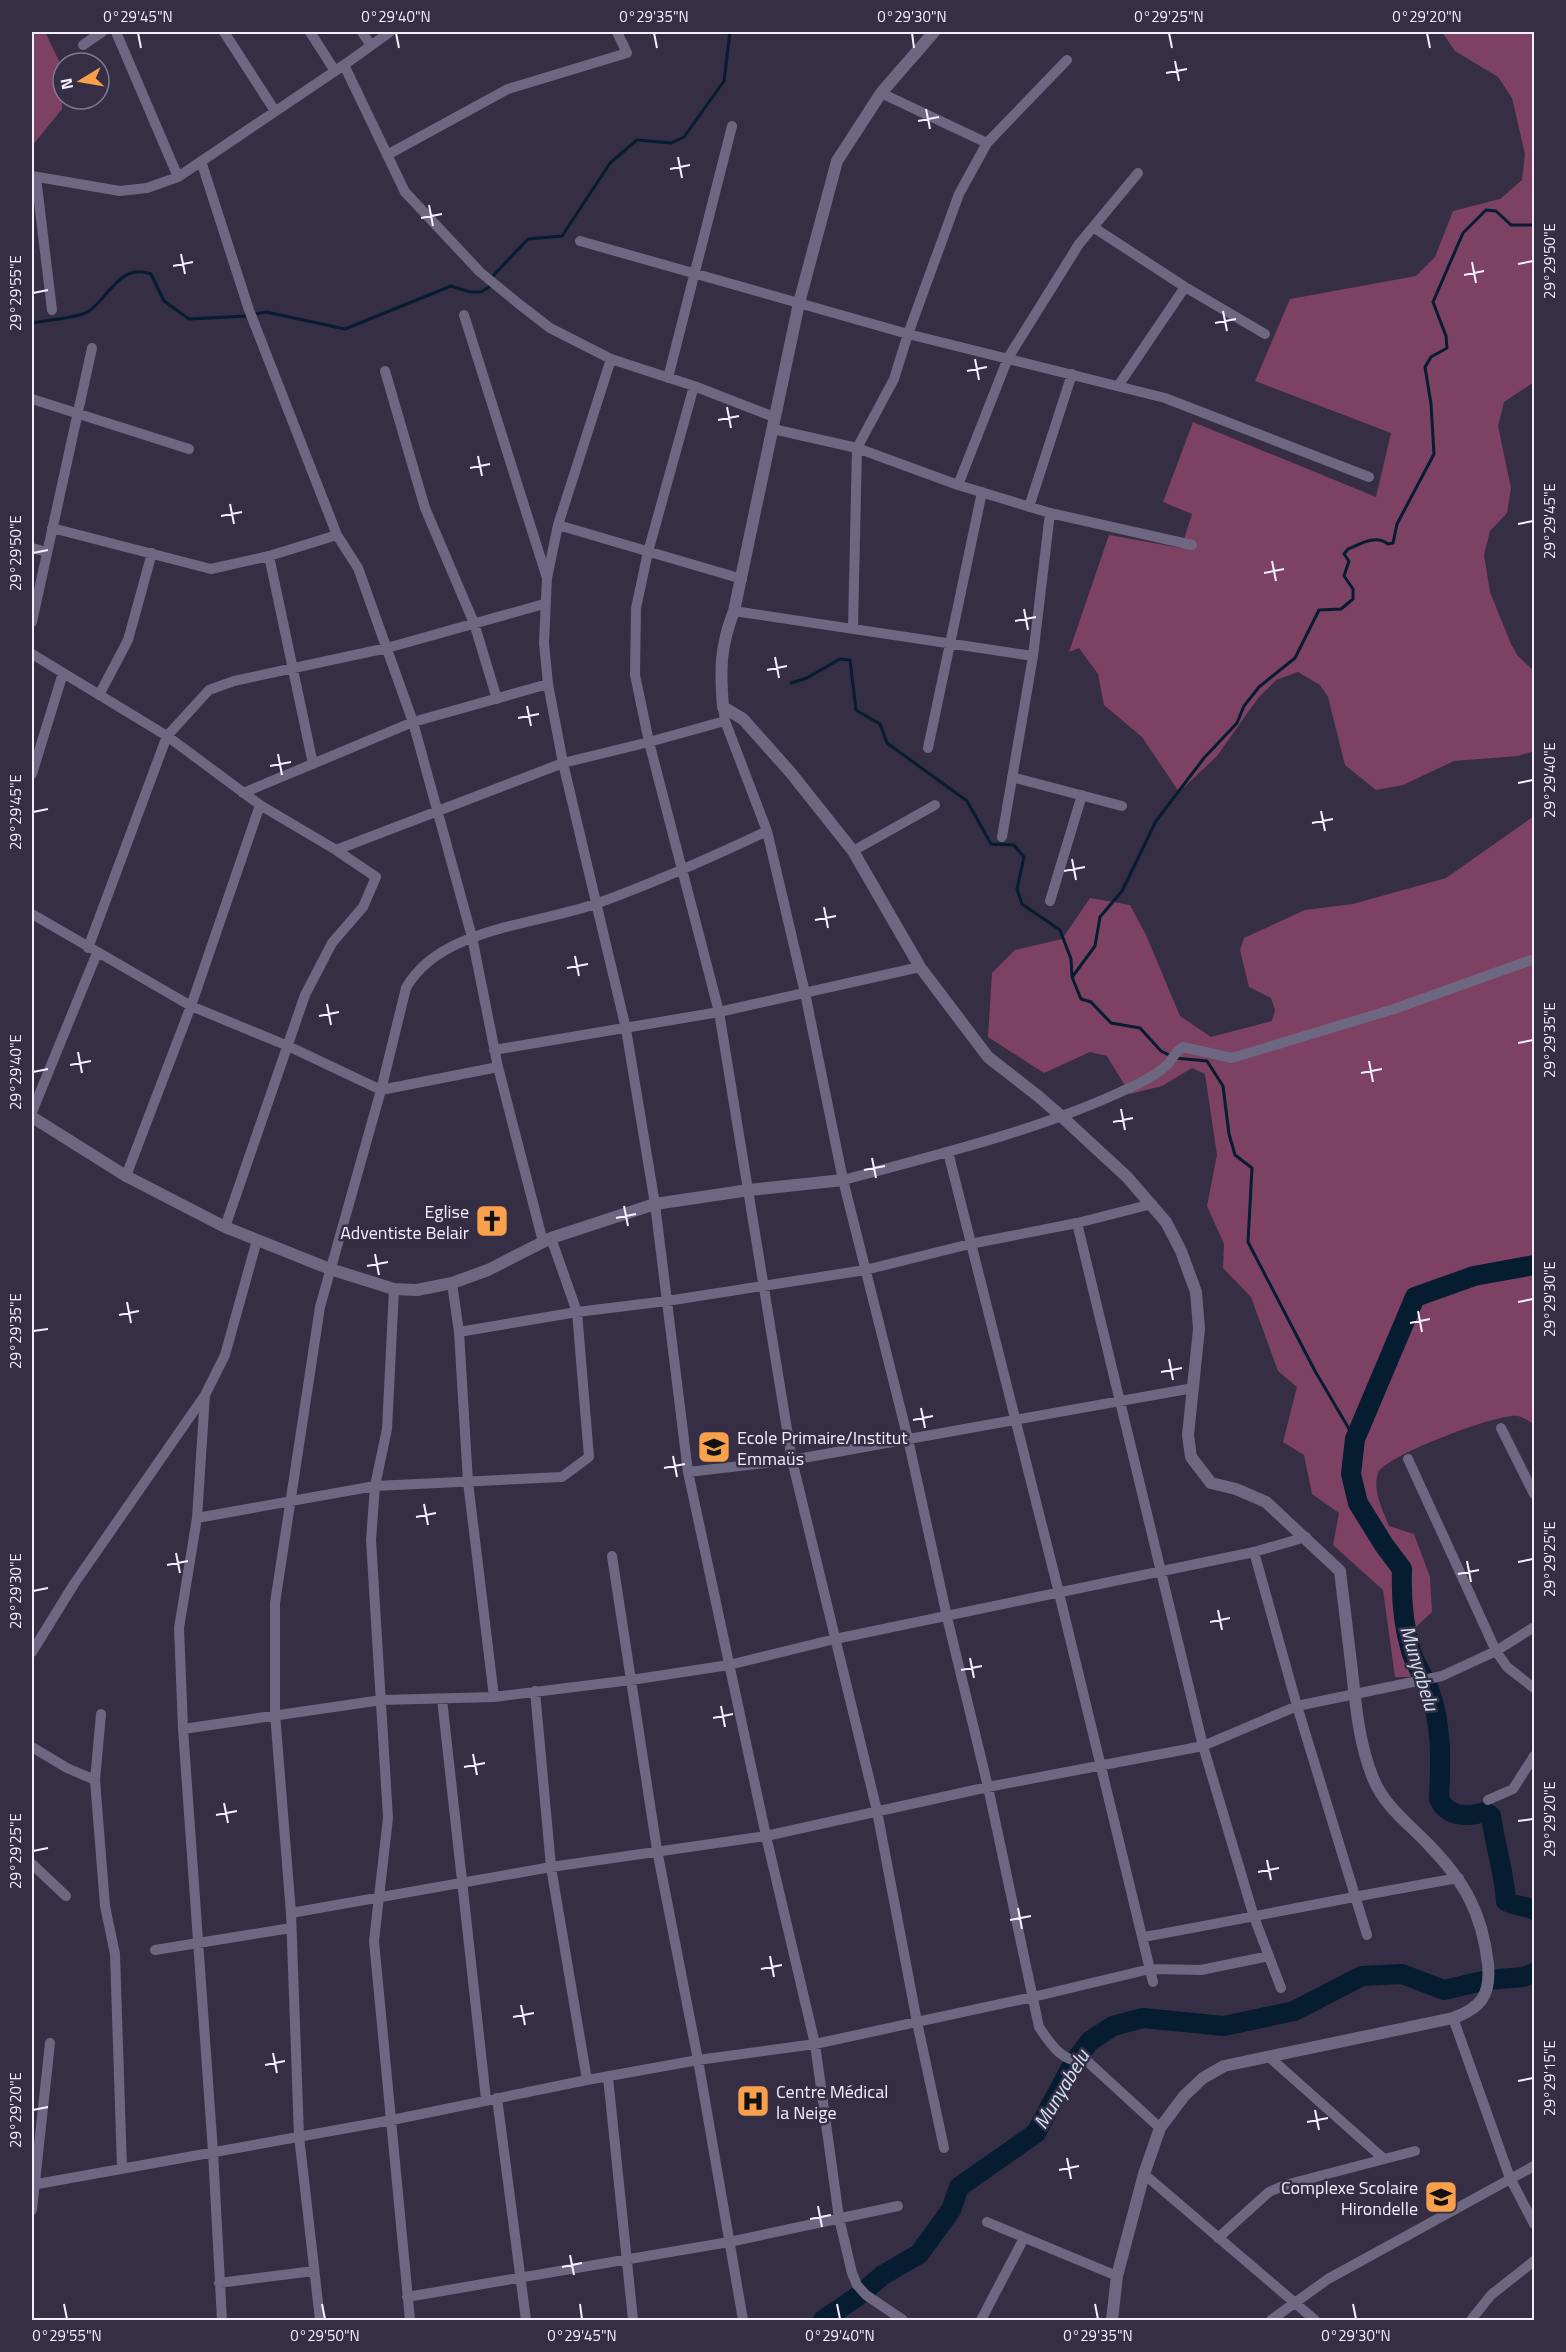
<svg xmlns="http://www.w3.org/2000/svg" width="1566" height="2352" font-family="'Titillium Web',sans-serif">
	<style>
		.green { fill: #7d4263 }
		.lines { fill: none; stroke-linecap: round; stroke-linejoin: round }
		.stream { stroke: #051c31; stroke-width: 3 }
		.river { stroke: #051c31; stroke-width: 20 }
		.minor { stroke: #6e6782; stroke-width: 10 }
		.tertiary { stroke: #6e6782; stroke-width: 12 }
		.ticks { fill: none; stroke: #f3efff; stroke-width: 2 }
		.labels { text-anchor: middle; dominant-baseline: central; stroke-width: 5; stroke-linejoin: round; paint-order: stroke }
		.poi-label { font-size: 18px; fill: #f3efff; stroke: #352e45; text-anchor: end }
		.water-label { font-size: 20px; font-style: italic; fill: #d1e3f4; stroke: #352e45 }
		.neatline { fill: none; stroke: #f3efff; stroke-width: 2 }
		.ticks-label { font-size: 15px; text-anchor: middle; fill: #f3efff }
	</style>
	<rect width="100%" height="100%" fill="#352e45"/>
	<path class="green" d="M32,32H45L63,69L62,109L32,146Z
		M1442,32H1534V382L1504,402L1498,426L1511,488L1507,513L1490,531L1484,555L1490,592L1511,644L1518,656L1534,671V751L1518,756L1454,761L1403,785L1376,790L1345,765L1328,697L1320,685L1298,672L1276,680L1258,698L1217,756L1179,792L1142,737L1104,705L1098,674L1079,648L1069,652L1109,535L1181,548L1192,514L1163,502L1193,422L1376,497L1391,433L1255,381L1290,299L1416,276L1435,257L1453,211L1500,199L1522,180L1525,154L1512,98L1498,77L1455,51Z
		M1534,816V1424C1530,1422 1523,1417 1518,1416C1498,1413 1385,1456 1378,1473C1372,1491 1383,1510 1389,1526L1414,1534L1430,1577L1432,1612L1414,1629L1417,1657L1410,1677H1395L1383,1590L1333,1545L1339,1513L1312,1494L1304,1455L1283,1442L1297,1387L1278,1371L1251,1297L1223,1268L1224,1244L1207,1206L1217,1155L1205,1074L1192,1068L1162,1086L1130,1094L1107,1056L1090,1052L1044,1073L988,1037L992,973L1015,950L1062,939L1090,898L1130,905L1146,935L1180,1016L1211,1037L1272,1021L1275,1010L1271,998L1249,987L1240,950L1244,938L1305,910L1353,904L1446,878Z"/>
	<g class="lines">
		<path class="stream" d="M492,277L528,239L562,236L610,163L637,140L671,143L684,137L724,81L730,32
			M254,314L266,312L345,329L451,286L470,292H481L489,287
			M32,323C48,320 67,319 83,314C106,306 117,261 151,274L164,301L189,319L247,316
			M791,683L807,678L840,659L850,660L856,710L880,724L887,743L967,801L991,844L1014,845L1024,857L1017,889L1022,904L1060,930L1071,959L1072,977L1081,999L1091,1002L1111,1023L1140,1028L1161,1051L1169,1055
			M1073,976L1095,946L1100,917L1122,891L1156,821L1204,758L1237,723L1244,706L1259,687L1295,658L1319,610L1341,609L1353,599V589L1344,576L1349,561L1344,554L1348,549C1360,544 1376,534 1388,544L1393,543L1397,524L1434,454L1431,404L1425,367L1431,357L1447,348L1446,336L1433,302L1463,233L1486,210L1496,211L1511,225H1534
			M1175,1058L1207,1061L1223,1086L1229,1134L1235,1155L1252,1168L1248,1242L1315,1371L1355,1439
			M32,1984V1992"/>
		<path class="river" d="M1534,1265L1474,1276L1415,1297L1355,1439L1351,1474L1358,1503L1384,1545L1402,1569C1401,1597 1403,1624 1411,1651C1415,1665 1424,1676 1429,1689C1442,1725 1441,1761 1439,1799C1448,1818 1468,1817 1485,1812L1491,1816C1495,1845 1504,1872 1506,1901C1515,1907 1525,1905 1534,1910
			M823,2320L858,2296L883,2275L919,2254L951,2210L959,2187L1036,2133L1074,2062L1090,2041L1113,2026L1143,2018L1224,2026L1294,2011L1362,1976L1402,1974L1444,1990L1487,1980L1523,1977L1534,1973"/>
		<path class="minor" d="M116,32L178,177
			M224,32L275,111
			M310,32L335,71
			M362,32L370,44
			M83,45L102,32
			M344,65L405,192L480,272L519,304L550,328L611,359L694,386L774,417
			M881,93L987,143
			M387,155L508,89L627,53L617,32
			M201,161L249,310L337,535L358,568L413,722L472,937L498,1067L543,1242
			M32,176L120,191L147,188L178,177L344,65L390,32
			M36,177L52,310
			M1093,227L1185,287L1265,334
			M580,241L908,334L1165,398L1369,477
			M464,315L546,575
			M611,359L558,525L547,578L544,643L548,684L563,763L626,1029L655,1204L688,1472L766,1836L815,2044L839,2218L852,2273L857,2285L866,2295L903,2320
			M385,371L425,508L474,623L497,699
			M668,378L732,126
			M694,386L648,552L636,608L635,675L649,742L719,1012L792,1460L877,1811L917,2022L944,2148
			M1118,386L1185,287
			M32,399L189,449
			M773,429L857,448L958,485L1050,513L1192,545
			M958,485L1008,358L1079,244L1138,173
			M1029,507L1072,374
			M558,525L742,579
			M52,528L211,569L269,556L337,535
			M32,548L47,552
			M269,556L313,764
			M734,611L1033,656
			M32,622L92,348
			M853,628L857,448L894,379L908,334L959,194L987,143L1067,60
			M32,654L167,736L260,805L336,850L376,877L363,907L332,943L305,995L225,1227
			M99,695L128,640L152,553
			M723,707L725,721L767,831L805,993L843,1180L908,1439L947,1617L988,1787L1039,2027C1051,2045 1063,2064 1087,2061L1160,2128
			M928,748L982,492
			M32,774L63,673
			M1012,777L1122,806
			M243,793L413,722L548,684
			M1002,837L1033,656L1050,513
			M336,850L563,763L649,742L725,721
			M853,851L935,805
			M1050,901L1082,795
			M32,914L191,1006L288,1046L381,1090L498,1067
			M88,948L167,736L209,690L234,681L387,648L544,604
			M494,1050L719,1012L920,967
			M32,1112L97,953
			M948,1152L1059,1593L1153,1982
			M126,1176L191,1006L260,805
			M843,1180C936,1155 1041,1130 1129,1088C1141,1083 1159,1073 1168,1064C1173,1058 1175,1052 1183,1047L1232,1058L1394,1009L1534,959
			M1077,1223L1203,1746L1254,1917L1281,1988
			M452,1283L459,1332L468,1482L494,1697
			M394,1289L387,1429L375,1486L371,1540L388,1818L374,1941L410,2320
			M459,1332L577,1312L667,1301L865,1270L970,1244L1077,1223L1152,1204
			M205,1395L197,1518L179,1628L183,1729L213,2152L222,2320
			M1501,1428L1534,1494
			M1408,1459L1496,1651L1507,1667L1534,1688
			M688,1472L792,1460L1193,1388
			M197,1518L375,1486L562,1477L589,1457L577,1312L551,1238
			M1254,1552L1297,1706L1367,1935
			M612,1556L657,1850L698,2060L743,2320
			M32,1652L74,1584L205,1395L225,1355L257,1240
			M535,1691L551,1867L587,2080
			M442,1699L486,2099
			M101,1714L95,1780L105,1906L115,1954L122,2168
			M183,1729L382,1700L494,1697L631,1680L729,1665L835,1639L1254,1552L1306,1537
			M32,1747L67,1768L95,1780
			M1488,1800L1513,1789L1534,1756
			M32,1864L66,1896
			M291,1913L551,1867L766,1836L988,1787L1203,1746L1297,1706L1442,1676L1496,1651L1534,1627
			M1144,1937C1249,1918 1353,1896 1459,1878
			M155,1950L291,1928
			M1453,2018L1510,2178L1534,2224
			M1268,2056L1384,2159
			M608,2077L633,2320
			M497,2098L526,2320
			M1144,2174L1315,2320
			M32,2185L392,2120L587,2080L698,2060L815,2044L1033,1997L1150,1969L1201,1970L1269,1956
			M32,2210L50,2043
			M987,2222L1117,2276
			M1218,2238L1269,2192L1285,2185L1415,2151
			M219,2283L314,2271
			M407,2297L729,2242L898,2206
			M320,2320L299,2136L291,1913L275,1714V1603L320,1307L381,1090L406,988C440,927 538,925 598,903C656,882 712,857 767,831
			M981,2320L1024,2238
			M1271,2320L1328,2279L1534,2166
			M1471,2320L1491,2295L1534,2261"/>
		<path class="tertiary" d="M934,32L881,93L837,161L799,303L734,611C720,647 720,669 723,707L743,719L791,773L853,851L920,967L988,1057L1038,1096L1061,1116L1127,1177L1166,1222L1181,1251L1196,1292L1199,1329L1188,1435L1191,1457L1211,1483L1236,1489L1266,1502L1340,1571C1344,1604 1348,1637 1352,1671C1356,1707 1359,1744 1373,1778C1384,1806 1408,1823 1428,1844C1464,1881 1482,1912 1488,1964C1491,1995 1481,2008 1453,2018L1224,2066L1203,2078L1184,2096L1160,2128L1144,2174L1117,2276L1112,2320
			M32,1117L126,1176L225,1227L330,1269L394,1289L417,1290L452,1283L488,1270L551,1238L655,1204L749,1190L843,1180"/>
	</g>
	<path class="ticks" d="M138,33L141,48M396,33L399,48M654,33L657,48M912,33L914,48M1169,33L1172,48M1427,33L1430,48M1175,61L1179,81M1166,73L1187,69M926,109L930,129M918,121L939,117M678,157L682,178M670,169L690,165M429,205L433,226M421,218L442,214M181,254L185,274M1472,262L1476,283M1518,264L1533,261M173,266L193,262M1464,275L1484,271M33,293L48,290M1223,311L1227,331M1215,323L1236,319M975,359L979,380M967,371L987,367M727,407L731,428M718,420L739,416M478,456L482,476M470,468L490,464M230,504L234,524M221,516L242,512M1518,524L1533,521M33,553L48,550M1272,561L1276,581M1264,573L1284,569M1024,609L1028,630M1015,621L1036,617M775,657L779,678M767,670L787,666M527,706L531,726M518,718L539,714M278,754L282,775M270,766L291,762M1518,783L1533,780M1321,811L1325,831M33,812L48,809M1312,823L1333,819M1072,859L1076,880M1064,871L1085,867M824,907L828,928M815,920L836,916M575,956L579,976M567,968L588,964M327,1004L331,1025M319,1016L339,1012M1518,1043L1533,1040M78,1052L82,1073M1369,1061L1373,1082M70,1065L91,1061M33,1072L48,1069M1361,1073L1382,1069M1121,1109L1125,1130M1113,1122L1133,1118M872,1158L876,1178M864,1170L885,1166M624,1206L628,1226M616,1218L636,1214M375,1254L379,1275M367,1266L388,1262M127,1302L131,1323M1518,1302L1533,1299M1418,1311L1422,1332M119,1315L139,1311M1410,1323L1430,1319M33,1331L48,1329M1169,1359L1173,1380M1161,1372L1182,1368M921,1408L925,1428M913,1420L933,1416M673,1456L677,1477M664,1468L685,1464M424,1504L428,1525M416,1517L436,1513M176,1553L180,1573M1467,1561L1471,1582M1518,1562L1533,1559M167,1565L188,1561M1458,1574L1479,1570M33,1591L48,1588M1218,1610L1222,1630M1210,1622L1230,1618M970,1658L974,1678M961,1670L982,1666M721,1706L725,1727M713,1718L733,1714M473,1754L477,1775M464,1767L485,1763M224,1803L228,1823M216,1815L237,1811M1518,1821L1533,1819M33,1851L48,1848M1267,1860L1271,1880M1258,1872L1279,1868M1018,1908L1022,1929M1010,1920L1031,1916M770,1956L774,1977M761,1969L782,1965M521,2005L525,2025M513,2017L534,2013M273,2053L277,2073M265,2065L285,2061M1518,2081L1533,2078M33,2110L48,2107M1315,2110L1319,2130M1307,2122L1328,2118M1067,2158L1071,2179M1059,2170L1079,2166M818,2206L822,2227M810,2219L831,2215M570,2255L574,2275M562,2267L582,2263M64,2304L67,2319M322,2304L325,2319M580,2304L582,2319M837,2304L840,2319M1095,2304L1098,2319M1353,2304L1356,2319"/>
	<defs>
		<g id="church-square" transform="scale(1.725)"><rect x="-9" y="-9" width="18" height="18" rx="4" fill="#f9a04c" stroke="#352e45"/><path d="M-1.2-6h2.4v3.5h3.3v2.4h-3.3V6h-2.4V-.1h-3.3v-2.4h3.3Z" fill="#111"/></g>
		<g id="school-square" transform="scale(1.725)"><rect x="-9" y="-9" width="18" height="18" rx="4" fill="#f9a04c" stroke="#352e45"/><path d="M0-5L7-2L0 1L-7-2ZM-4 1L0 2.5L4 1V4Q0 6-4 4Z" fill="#111"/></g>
		<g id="hospital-square" transform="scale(1.725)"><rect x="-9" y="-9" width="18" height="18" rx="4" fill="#f9a04c" stroke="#352e45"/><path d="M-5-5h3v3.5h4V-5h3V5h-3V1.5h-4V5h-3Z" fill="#111"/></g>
	</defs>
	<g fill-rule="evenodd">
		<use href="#church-square" x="492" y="1221"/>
		<use href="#school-square" x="714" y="1447"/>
		<use href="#hospital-square" x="753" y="2101"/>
		<use href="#school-square" x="1441" y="2197"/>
	</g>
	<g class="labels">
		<g class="poi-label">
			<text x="469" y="1211">Eglise<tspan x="469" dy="21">Adventiste Belair</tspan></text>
			<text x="737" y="1437" text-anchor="start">Ecole Primaire/Institut<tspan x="737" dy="21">Emmaüs</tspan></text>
			<text x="776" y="2091" text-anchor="start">Centre Médical<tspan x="776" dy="21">la Neige</tspan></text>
			<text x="1418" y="2187">Complexe Scolaire<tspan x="1418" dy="21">Hirondelle</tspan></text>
		</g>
		<g class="water-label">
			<text transform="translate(1420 1668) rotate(73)">Munyabelu</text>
			<text transform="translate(1061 2089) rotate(-59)">Munyabelu</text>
		</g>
	</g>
	<rect width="1566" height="2352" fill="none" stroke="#352e45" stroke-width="66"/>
	<g transform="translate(81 81) rotate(259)"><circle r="28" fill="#352e45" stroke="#817b8f" stroke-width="1.5"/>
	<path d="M0-4.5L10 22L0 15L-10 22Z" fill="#f9a04c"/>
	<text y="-9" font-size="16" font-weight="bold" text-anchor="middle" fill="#f3efff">N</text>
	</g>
	<rect x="33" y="33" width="1500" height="2286" class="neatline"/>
	<g class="ticks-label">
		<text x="138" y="22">0°29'45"N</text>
		<text x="396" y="22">0°29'40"N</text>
		<text x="654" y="22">0°29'35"N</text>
		<text x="912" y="22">0°29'30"N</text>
		<text x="1169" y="22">0°29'25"N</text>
		<text x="1427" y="22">0°29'20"N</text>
		<text transform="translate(1550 261) rotate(-90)" y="5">29°29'50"E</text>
		<text transform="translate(16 293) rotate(-90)" y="5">29°29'55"E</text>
		<text transform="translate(1550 521) rotate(-90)" y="5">29°29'45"E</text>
		<text transform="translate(16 553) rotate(-90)" y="5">29°29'50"E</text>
		<text transform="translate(1550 780) rotate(-90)" y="5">29°29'40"E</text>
		<text transform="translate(16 812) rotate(-90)" y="5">29°29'45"E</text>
		<text transform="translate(1550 1040) rotate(-90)" y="5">29°29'35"E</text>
		<text transform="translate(16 1072) rotate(-90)" y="5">29°29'40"E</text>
		<text transform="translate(1550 1299) rotate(-90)" y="5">29°29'30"E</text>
		<text transform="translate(16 1331) rotate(-90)" y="5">29°29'35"E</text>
		<text transform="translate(1550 1559) rotate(-90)" y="5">29°29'25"E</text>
		<text transform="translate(16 1591) rotate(-90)" y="5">29°29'30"E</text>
		<text transform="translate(1550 1819) rotate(-90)" y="5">29°29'20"E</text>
		<text transform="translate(16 1851) rotate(-90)" y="5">29°29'25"E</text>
		<text transform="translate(1550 2078) rotate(-90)" y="5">29°29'15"E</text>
		<text transform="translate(16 2110) rotate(-90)" y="5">29°29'20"E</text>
		<text x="67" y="2341">0°29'55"N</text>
		<text x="325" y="2341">0°29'50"N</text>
		<text x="582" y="2341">0°29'45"N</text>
		<text x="840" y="2341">0°29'40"N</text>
		<text x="1098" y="2341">0°29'35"N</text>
		<text x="1356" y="2341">0°29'30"N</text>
	</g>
</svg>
